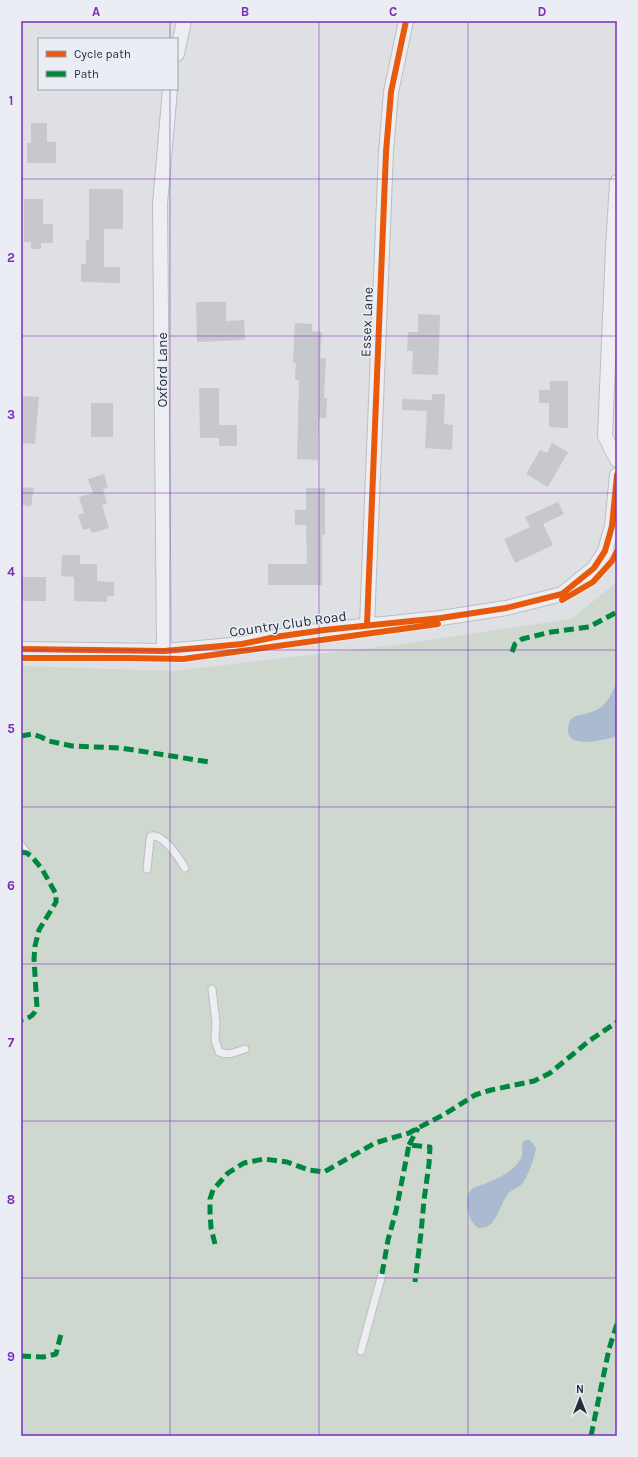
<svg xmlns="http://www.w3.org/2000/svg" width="638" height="1457" font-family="Karla,sans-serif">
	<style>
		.green { fill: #ced8ce }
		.water { fill: #aabad0 }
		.building { fill: #c6c8cb }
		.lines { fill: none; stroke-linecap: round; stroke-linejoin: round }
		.service-casing { stroke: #bcbec1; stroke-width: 9 }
		.minor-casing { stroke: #bcbec1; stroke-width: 16 }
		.service { stroke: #edeef1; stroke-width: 7 }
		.minor { stroke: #edeef1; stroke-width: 14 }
		.quiet { stroke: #00873e; stroke-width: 5; stroke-dasharray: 10 5; stroke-linecap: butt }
		.cycleway-casing { stroke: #eaeef4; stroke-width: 8 }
		.cycleway { stroke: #e8590c; stroke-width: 6 }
		.grid { fill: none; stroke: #7b2cbf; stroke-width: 1; stroke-opacity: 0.55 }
		.labels { text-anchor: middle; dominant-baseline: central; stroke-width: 3; stroke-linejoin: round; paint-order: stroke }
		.street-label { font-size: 14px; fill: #252c3d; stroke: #eaeef4 }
		.neatline { fill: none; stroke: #7b2cbf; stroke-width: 1.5 }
		.grid-label { font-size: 13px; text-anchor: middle; font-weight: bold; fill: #7b2cbf }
	</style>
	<rect width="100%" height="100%" fill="#dee0e3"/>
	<path class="green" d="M617,582V1436H21V666L172,671L395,645L571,619Z"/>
	<path class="water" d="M617,680V736C606,740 568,749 568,731C568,727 569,722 571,719C575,715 581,715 585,714C604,710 612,697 617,680Z
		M525,1140H530L536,1148C535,1157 527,1179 521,1185C517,1189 510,1190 507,1195C500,1205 496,1227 482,1228C472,1229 466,1209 467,1201C467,1196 470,1191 473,1188C488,1183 518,1172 522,1155C523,1151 522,1147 522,1143Z"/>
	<path class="building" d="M31,123H47V142H56V163H27V143H31Z
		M89,189H123V229H104V267H120V283L81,282V264H86V240H89Z
		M24,199H43V224H53V243H41V249H31V242H24Z
		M196,302H226V321L244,320L245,340L197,342Z
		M418,314L440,315L438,375L412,374L413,351H407L408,332H418Z
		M295,323L312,324V331L322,332L320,358H326L324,398H327L326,418H319L318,460L297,459L299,380H295L296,363H293Z
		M550,381H568V428L549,427V403H539V390H550Z
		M199,388H219V425H237V446H219V438H200Z
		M432,394H445L444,424L453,425L452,450L425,448L427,411L402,410V399L432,400Z
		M21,396L39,397L35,444L21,443Z
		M91,403H113V437H91Z
		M552,443L568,452L548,487L526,474L540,450L547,453Z
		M104,474L108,487L103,489L107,503L102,505L109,528L92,533L90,528L83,530L78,515L84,513L79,497L93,493L88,479Z
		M21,487L34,488L31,506L21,505Z
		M306,488H325V535H322V585H268V564H307L306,525H295V510H306Z
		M558,502L564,514L543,524L553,545L515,563L504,539L530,527L525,517Z
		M62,555H80V564H97V581L114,582V596H107V602L74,601V577L61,576Z
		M21,577H46V601H21Z"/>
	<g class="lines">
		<g class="service-casing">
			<path id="service" d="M605,551L617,556
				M21,845L27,853
				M147,869L150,840L151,836C163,833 180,859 185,868
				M212,989L216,1023L215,1040L219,1052C228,1056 236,1052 245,1049
				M361,1351L382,1274"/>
		</g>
		<g class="minor-casing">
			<path id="minor" d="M177,54L184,21
				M617,182L613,248L605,436L617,460
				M367,625L386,152L391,92L406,21
				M21,649L164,651L210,647L242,644L275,637L324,630L441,618L506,608L562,594L594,568L605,551L612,526L617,475
				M164,651L160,204L170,89"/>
		</g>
		<use href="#service" class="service"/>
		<use href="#minor" class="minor"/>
		<path class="quiet" d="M512,652L515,644L522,639L551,632L589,627L617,612
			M21,736L32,734L41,737L49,741L72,746L121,748L209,762
			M21,852L27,853L33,858L42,869L56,894V902L39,930L35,946L34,959L37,1008C34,1015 29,1019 21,1020
			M409,1145L418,1128
			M215,1244L211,1228L210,1212V1199L213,1190L228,1173L244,1163L264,1159L287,1162L309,1170L324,1172L375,1143L409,1133L418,1128L445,1114L475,1095L491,1090L534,1081L550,1073L589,1041L617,1022
			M382,1274L388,1240L396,1211L409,1145L430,1147L429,1164L424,1200L421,1233L415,1282
			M21,1356L43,1357L56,1354L61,1334
			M591,1436L609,1349L617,1324"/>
		<g class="cycleway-casing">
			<path id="cycleway" d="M562,600L593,582L612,561L617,551
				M367,625L386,152L391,92L406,21
				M21,649L164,651L210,647L242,644L275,637L324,630L441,618L506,608L562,594L594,568L605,551L612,526L617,475
				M21,658H129L183,659L438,624"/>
		</g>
		<use href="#cycleway" class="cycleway"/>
	</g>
	<path class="grid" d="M170,21V39M319,21V1436M468,21V1436M170,89V1436M21,179H617M21,336H617M21,493H617M21,650H617M21,807H617M21,964H617M21,1121H617M21,1278H617"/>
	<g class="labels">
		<g class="street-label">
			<text transform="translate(367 322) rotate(-88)">Essex Lane</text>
			<text transform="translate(162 370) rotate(-90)">Oxford Lane</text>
			<text transform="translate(288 624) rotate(-8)">Country Club Road</text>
		</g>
	</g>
	<rect width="638" height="1457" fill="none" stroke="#eaeef4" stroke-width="44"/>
	<rect x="38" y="38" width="140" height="52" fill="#eaeef4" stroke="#9ba0ab"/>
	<rect x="46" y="51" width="20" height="6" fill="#e8590c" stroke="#9ba0ab"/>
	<text x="74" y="58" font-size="12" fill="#252c3d">Cycle path</text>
	<rect x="46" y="71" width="20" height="6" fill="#00873e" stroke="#9ba0ab"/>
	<text x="74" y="78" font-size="12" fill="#252c3d">Path</text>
	<g transform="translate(580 1399)" stroke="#eaeef4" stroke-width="3" paint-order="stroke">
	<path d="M0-3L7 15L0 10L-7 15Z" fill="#252c3d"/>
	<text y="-6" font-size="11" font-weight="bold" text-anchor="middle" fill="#252c3d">N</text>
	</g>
	<rect x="22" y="22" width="594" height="1413" class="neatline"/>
	<g class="grid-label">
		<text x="96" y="16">A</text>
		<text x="245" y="16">B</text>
		<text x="393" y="16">C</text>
		<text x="542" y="16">D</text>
		<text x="11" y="105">1</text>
		<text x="11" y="262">2</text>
		<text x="11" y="419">3</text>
		<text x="11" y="576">4</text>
		<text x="11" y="733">5</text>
		<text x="11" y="890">6</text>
		<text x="11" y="1047">7</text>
		<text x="11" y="1204">8</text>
		<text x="11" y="1361">9</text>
	</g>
</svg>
